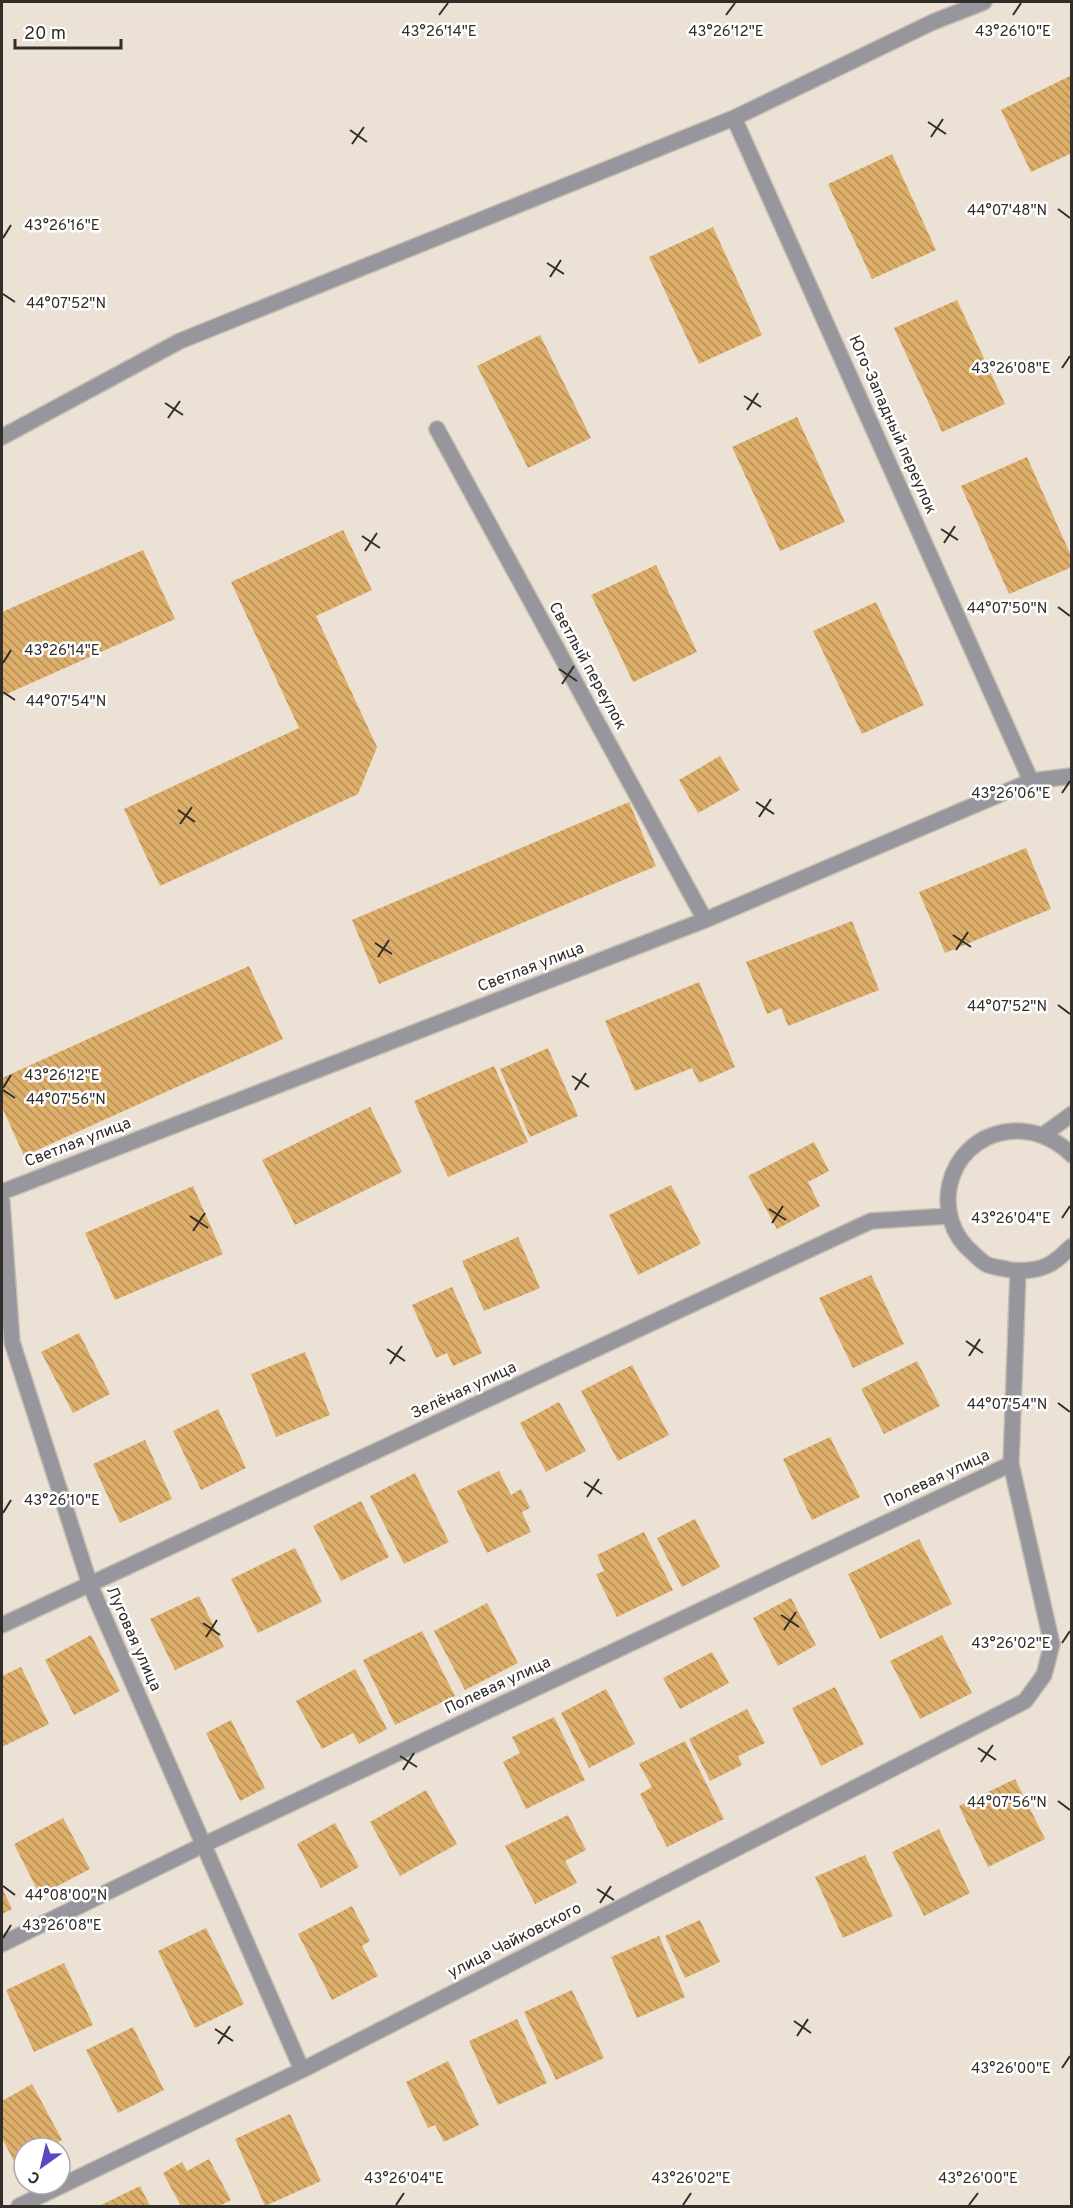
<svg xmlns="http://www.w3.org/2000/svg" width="1073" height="2208" font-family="Overpass,sans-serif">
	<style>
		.building { fill: url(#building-back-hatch) }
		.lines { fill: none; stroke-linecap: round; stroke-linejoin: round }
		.minor-casing { stroke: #c6bdb2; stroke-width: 18 }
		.minor { stroke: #96969c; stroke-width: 15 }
		.ticks { fill: none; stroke: #312d28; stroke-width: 2 }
		.labels { text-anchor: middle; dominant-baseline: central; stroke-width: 5; stroke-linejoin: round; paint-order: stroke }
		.street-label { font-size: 16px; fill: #312d28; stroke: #fff }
		.ticks-label { font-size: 15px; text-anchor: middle; fill: #312d28; stroke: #fff; stroke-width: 5; stroke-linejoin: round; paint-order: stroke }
	</style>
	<defs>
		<pattern id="building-back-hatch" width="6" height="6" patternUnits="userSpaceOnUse" patternTransform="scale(1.5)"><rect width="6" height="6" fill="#deaf6a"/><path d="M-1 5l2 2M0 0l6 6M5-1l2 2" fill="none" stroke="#b58f57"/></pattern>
	</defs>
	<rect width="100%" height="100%" fill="#ebe1d4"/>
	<path class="building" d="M1072,75V153L1031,172L1001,110Z
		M892,154L936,250L872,279L828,184Z
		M713,227L762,335L699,364L649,257Z
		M957,300L1005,404L942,432L894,328Z
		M540,335L591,438L528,468L477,366Z
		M797,417L845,522L780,551L732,447Z
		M1027,457L1072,558V567L1009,594L961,486Z
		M343,530L372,590L316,616L377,747L358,794L160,886L124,809L299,728L231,582Z
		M143,550L175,619L2,696V612Z
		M656,565L697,652L633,682L591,595Z
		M876,602L924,705L862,734L813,631Z
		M720,756L740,790L698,813L679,780Z
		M629,802L656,866L379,984L352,920Z
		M1026,848L1051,909L945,953L919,892Z
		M852,921L879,990L788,1026L781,1008L767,1014L746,962Z
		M249,966L283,1039L24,1156L2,1107V1078Z
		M699,982L735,1067L699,1083L692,1068L635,1091L605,1021Z
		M548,1048L578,1116L530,1137L500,1069Z
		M494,1066L528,1142L448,1177L414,1101Z
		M370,1107L402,1172L295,1225L262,1160Z
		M814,1142L829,1171L808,1182L820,1206L777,1229L748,1176Z
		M671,1185L701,1244L638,1275L609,1215Z
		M193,1186L223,1254L115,1300L85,1233Z
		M518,1237L540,1288L484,1311L462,1261Z
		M871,1275L904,1344L853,1368L819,1298Z
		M452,1287L482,1353L453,1366L447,1353L436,1358L412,1305Z
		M79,1333L110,1394L73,1413L41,1352Z
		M305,1352L330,1415L276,1437L251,1374Z
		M917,1361L940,1406L884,1434L861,1389Z
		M632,1365L669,1435L618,1461L581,1391Z
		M559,1402L586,1451L546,1472L520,1423Z
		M218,1409L246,1468L201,1490L173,1431Z
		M830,1437L860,1497L812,1520L783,1459Z
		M145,1440L172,1499L120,1523L93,1464Z
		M499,1471L511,1495L521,1489L530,1508L522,1512L531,1532L487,1553L457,1491Z
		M415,1473L449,1542L404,1564L370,1496Z
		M361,1501L389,1557L341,1581L313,1526Z
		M695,1519L720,1567L682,1587L657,1538Z
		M644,1532L673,1590L617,1617L596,1574L604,1571L597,1555Z
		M919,1539L952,1604L880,1639L848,1574Z
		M295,1548L322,1602L258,1633L231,1579Z
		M199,1596L224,1647L175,1670L150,1619Z
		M791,1598L816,1645L778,1666L753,1618Z
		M487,1603L518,1663L465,1690L434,1631Z
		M422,1631L455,1696L395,1725L363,1660Z
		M91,1635L120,1691L74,1715L45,1660Z
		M942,1635L972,1693L920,1719L890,1661Z
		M712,1652L729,1683L680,1709L663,1678Z
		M21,1667L49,1724L2,1747V1676Z
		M355,1669L387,1729L359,1744L353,1733L322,1749L296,1701Z
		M835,1687L864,1744L821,1766L792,1708Z
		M606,1689L635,1744L589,1768L561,1713Z
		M747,1709L765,1743L738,1756L742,1765L710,1781L689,1739Z
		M554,1717L585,1780L526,1809L503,1762L520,1753L512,1737Z
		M231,1720L265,1788L240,1801L206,1733Z
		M685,1741L724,1819L667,1847L640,1794L652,1787L639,1764Z
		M1015,1779L1045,1839L988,1867L959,1806Z
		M426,1790L457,1844L400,1876L370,1822Z
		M568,1815L586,1850L565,1861L577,1883L535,1904L505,1846Z
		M63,1818L90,1869L40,1895L14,1844Z
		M335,1823L359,1867L321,1888L297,1844Z
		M939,1829L970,1893L924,1916L892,1852Z
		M865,1855L893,1916L843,1938L815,1877Z
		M2,1888L12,1909L2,1914Z
		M352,1906L370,1941L362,1946L378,1976L332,2000L298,1934Z
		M700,1920L720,1962L685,1978L665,1936Z
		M206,1928L244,2004L195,2028L158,1951Z
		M659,1936L685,1997L637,2018L611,1957Z
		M64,1963L93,2025L34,2052L6,1990Z
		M572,1990L604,2058L556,2080L524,2012Z
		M517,2019L547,2083L498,2105L469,2041Z
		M133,2027L164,2090L118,2113L86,2050Z
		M448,2061L479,2125L444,2142L435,2125L428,2128L406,2082Z
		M32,2084L62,2140L47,2148H24V2160L16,2165L2,2138V2101Z
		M290,2114L321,2181L265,2206L235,2139Z
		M209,2159L231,2200L219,2206H181L163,2173L182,2162L187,2171Z
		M140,2186L150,2206H99Z"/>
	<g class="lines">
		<g class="minor-casing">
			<path id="minor" d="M734,118L1031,781
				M437,429L705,920
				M2,437L180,341L734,118L933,22L984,2
				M1043,1135L1072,1114
				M1072,1155C1054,1137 1030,1128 1005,1132C946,1142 928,1217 974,1254C978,1258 983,1263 988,1265C993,1267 1000,1268 1006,1269C1019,1272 1038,1271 1050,1264C1058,1260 1065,1252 1072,1246
				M2,1192L705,920L1031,781L1072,776
				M2,1202L12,1342L90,1585L302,2070
				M2,1625L871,1221L949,1216
				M2,1944L203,1845L1011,1464
				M19,2206L302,2070L1025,1701L1044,1675L1052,1644L1011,1464L1018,1272"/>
		</g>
		<use href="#minor" class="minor"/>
	</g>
	<path class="ticks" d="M439,15L448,3M726,15L735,3M1013,15L1021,3M928,122L946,134M350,130L367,142M931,137L943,119M352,144L364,127M1058,209L1070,218M3,238L11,225M547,263L564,274M550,277L561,260M3,294L15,302M1062,368L1070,356M744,396L761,407M165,403L183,415M747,410L758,393M168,418L180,401M941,529L958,540M362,536L380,548M944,543L955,526M365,551L377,533M1058,607L1070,616M3,663L11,650M559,669L577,681M562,684L574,666M3,692L15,700M1062,793L1070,781M756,802L774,814M178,810L195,822M759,817L771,799M180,824L192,807M953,935L971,947M375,943L392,954M956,950L968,932M378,957L389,940M1058,1005L1070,1014M572,1076L589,1087M3,1088L11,1075M3,1090L15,1098M575,1090L586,1073M769,1209L786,1220M190,1216L208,1228M1062,1218L1070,1206M772,1223L783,1206M193,1231L205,1213M966,1341L983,1353M387,1349L405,1361M969,1356L980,1339M390,1364L402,1346M1058,1403L1070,1412M584,1482L602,1494M587,1497L599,1479M3,1513L11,1500M781,1615L799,1627M203,1623L220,1635M784,1630L796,1612M206,1637L217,1620M1062,1643L1070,1631M978,1748L996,1760M400,1756L417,1767M981,1762L993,1745M403,1770L414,1753M1058,1801L1070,1810M3,1886L15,1895M597,1889L614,1900M600,1903L611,1886M3,1938L11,1925M794,2021L811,2033M215,2029L233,2041M797,2036L808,2019M218,2044L230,2026M1062,2068L1070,2056M396,2205L404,2193M683,2205L691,2193M969,2205L978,2193"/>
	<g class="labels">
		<g class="street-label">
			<text transform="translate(892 425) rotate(66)">Юго-Западный переулок</text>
			<text transform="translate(587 666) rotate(61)">Светлый переулок</text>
			<text transform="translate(531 968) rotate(-21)">Светлая улица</text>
			<text transform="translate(78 1143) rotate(-21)">Светлая улица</text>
			<text transform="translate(464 1391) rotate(-25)">Зелёная улица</text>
			<text transform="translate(937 1479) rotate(-25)">Полевая улица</text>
			<text transform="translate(133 1639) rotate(66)">Луговая улица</text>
			<text transform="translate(498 1686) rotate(-25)">Полевая улица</text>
			<text transform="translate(515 1941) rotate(-27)">улица Чайковского</text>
		</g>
	</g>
	<g class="ticks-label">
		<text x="439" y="36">43°26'14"E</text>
		<text x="726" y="36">43°26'12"E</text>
		<text x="1013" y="36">43°26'10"E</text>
		<text x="1007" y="215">44°07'48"N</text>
		<text x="62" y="230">43°26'16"E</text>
		<text x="66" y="308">44°07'52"N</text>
		<text x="1011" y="373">43°26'08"E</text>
		<text x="1007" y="613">44°07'50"N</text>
		<text x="62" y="655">43°26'14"E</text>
		<text x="66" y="706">44°07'54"N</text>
		<text x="1011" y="798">43°26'06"E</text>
		<text x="1007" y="1011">44°07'52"N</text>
		<text x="62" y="1080">43°26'12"E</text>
		<text x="66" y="1104">44°07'56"N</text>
		<text x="1011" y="1223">43°26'04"E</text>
		<text x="1007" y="1409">44°07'54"N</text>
		<text x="62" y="1505">43°26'10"E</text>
		<text x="1011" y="1648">43°26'02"E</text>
		<text x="1007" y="1807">44°07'56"N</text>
		<text x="66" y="1900">44°08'00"N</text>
		<text x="62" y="1930">43°26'08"E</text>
		<text x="1011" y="2073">43°26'00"E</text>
		<text x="404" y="2183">43°26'04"E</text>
		<text x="691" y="2183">43°26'02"E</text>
		<text x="978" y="2183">43°26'00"E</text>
	</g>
	<rect width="1073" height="2208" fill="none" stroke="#312d28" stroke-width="6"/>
	<g transform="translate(42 2166) rotate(214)"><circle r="28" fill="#ffffff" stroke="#adaba9" stroke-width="1.5"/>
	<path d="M0-4.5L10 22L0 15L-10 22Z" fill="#5749c1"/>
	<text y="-9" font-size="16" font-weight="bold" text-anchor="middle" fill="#312d28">С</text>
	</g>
	<path d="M15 39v9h106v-9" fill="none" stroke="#312d28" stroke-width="3"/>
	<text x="24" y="39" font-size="18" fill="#312d28" stroke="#ffffff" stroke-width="4.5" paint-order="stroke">20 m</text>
</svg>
